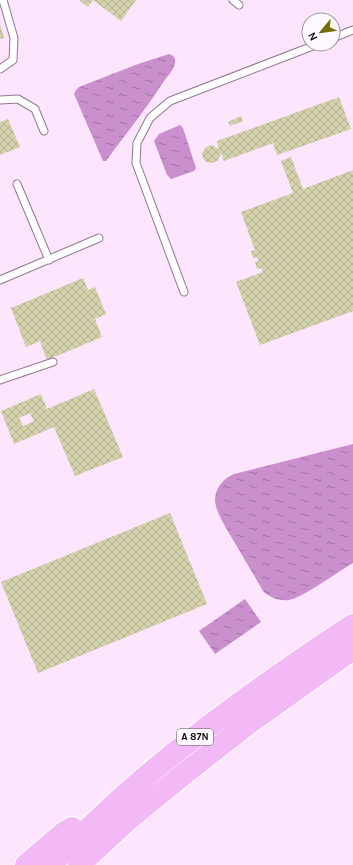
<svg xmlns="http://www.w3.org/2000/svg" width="353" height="865" font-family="Karla,sans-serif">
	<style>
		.water { fill: url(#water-ripples) }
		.building { fill: url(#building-cross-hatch); fill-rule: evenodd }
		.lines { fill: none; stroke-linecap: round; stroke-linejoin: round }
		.service-casing { stroke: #907791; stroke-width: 9 }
		.motorway-casing { stroke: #fff; stroke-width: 24 }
		.service { stroke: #fff; stroke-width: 7 }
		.motorway { stroke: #f3b9f6; stroke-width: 22 }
		.labels { text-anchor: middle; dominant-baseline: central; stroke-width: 4; stroke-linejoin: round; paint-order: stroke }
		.shield { fill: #fef9ff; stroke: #5a525a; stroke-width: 1 }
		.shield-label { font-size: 10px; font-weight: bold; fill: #130a13 }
	</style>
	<defs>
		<pattern id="water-ripples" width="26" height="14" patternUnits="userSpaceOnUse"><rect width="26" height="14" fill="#ca8fcd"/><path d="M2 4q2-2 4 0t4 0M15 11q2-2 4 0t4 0" fill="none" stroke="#a373a5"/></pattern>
		<pattern id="building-cross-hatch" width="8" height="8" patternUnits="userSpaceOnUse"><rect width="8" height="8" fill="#d4d1ad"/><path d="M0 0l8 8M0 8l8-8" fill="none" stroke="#b5b294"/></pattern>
	</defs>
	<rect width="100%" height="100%" fill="#fce5fd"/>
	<path class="water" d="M169,54C173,55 176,58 175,63C174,69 168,76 164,81C146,109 125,135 106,161H103L74,94L76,90L79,87L138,64Z
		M180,125L183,128L196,168L194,171L171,179L167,175L154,141L159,134Z
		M353,444V563C339,571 302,598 289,600C279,601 270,598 263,591C254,575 244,559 235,543C228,531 216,514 215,500C215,488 224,478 234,474Z
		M245,599L261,622L215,654L199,631Z"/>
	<path class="building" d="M79,0H93L88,7Z
		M93,0H136L121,21Z
		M0,24L4,38L0,39Z
		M339,97L351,129L277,155L273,143L224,161L221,153L218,160L213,163L206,162L203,158L202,153L206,147L212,145L219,149L217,141Z
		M241,116L243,121L230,126L228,122Z
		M8,119L20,147L0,155V122Z
		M291,157L303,189L353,170V311L260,345L236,282L263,272L261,268L257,269L255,262L259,261L257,257L253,258L251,251L255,250L241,212L293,193L281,161Z
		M83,278L88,290L95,287L106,314L95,319L102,337L47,360L40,341L26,347L11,308Z
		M94,389L123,457L75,476L54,427L14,444L1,411L41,394L47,409ZM30,413L34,421L23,426L19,418Z
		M170,513L207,604L38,673L1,582Z"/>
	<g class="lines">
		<g class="service-casing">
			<path id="service" d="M233,0L239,5
				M333,38L353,30
				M0,69L13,60L14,38L3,0
				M0,100L18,99L35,109L44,131
				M17,184L49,260
				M0,280L99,238
				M184,292L136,163L137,143L150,118L170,101L318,44
				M0,380L53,362"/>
		</g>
		<g class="motorway-casing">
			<path id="motorway" d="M26,865L65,832L72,828
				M50,865C73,843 96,821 119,800C191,735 272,678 353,625
				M79,865L130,818L189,770L249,723L353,649"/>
		</g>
		<use href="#service" class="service"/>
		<use href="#motorway" class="motorway"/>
	</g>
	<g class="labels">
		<rect class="shield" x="177" y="729" width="36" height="16" rx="3"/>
		<g class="shield-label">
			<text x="195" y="737">A 87N</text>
		</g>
	</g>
	<g transform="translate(321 32) rotate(241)"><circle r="19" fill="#fef9ff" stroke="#a099a1"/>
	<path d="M0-3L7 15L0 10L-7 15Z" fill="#756d0a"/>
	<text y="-6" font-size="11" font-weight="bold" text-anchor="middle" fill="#130a13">N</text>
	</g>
</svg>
